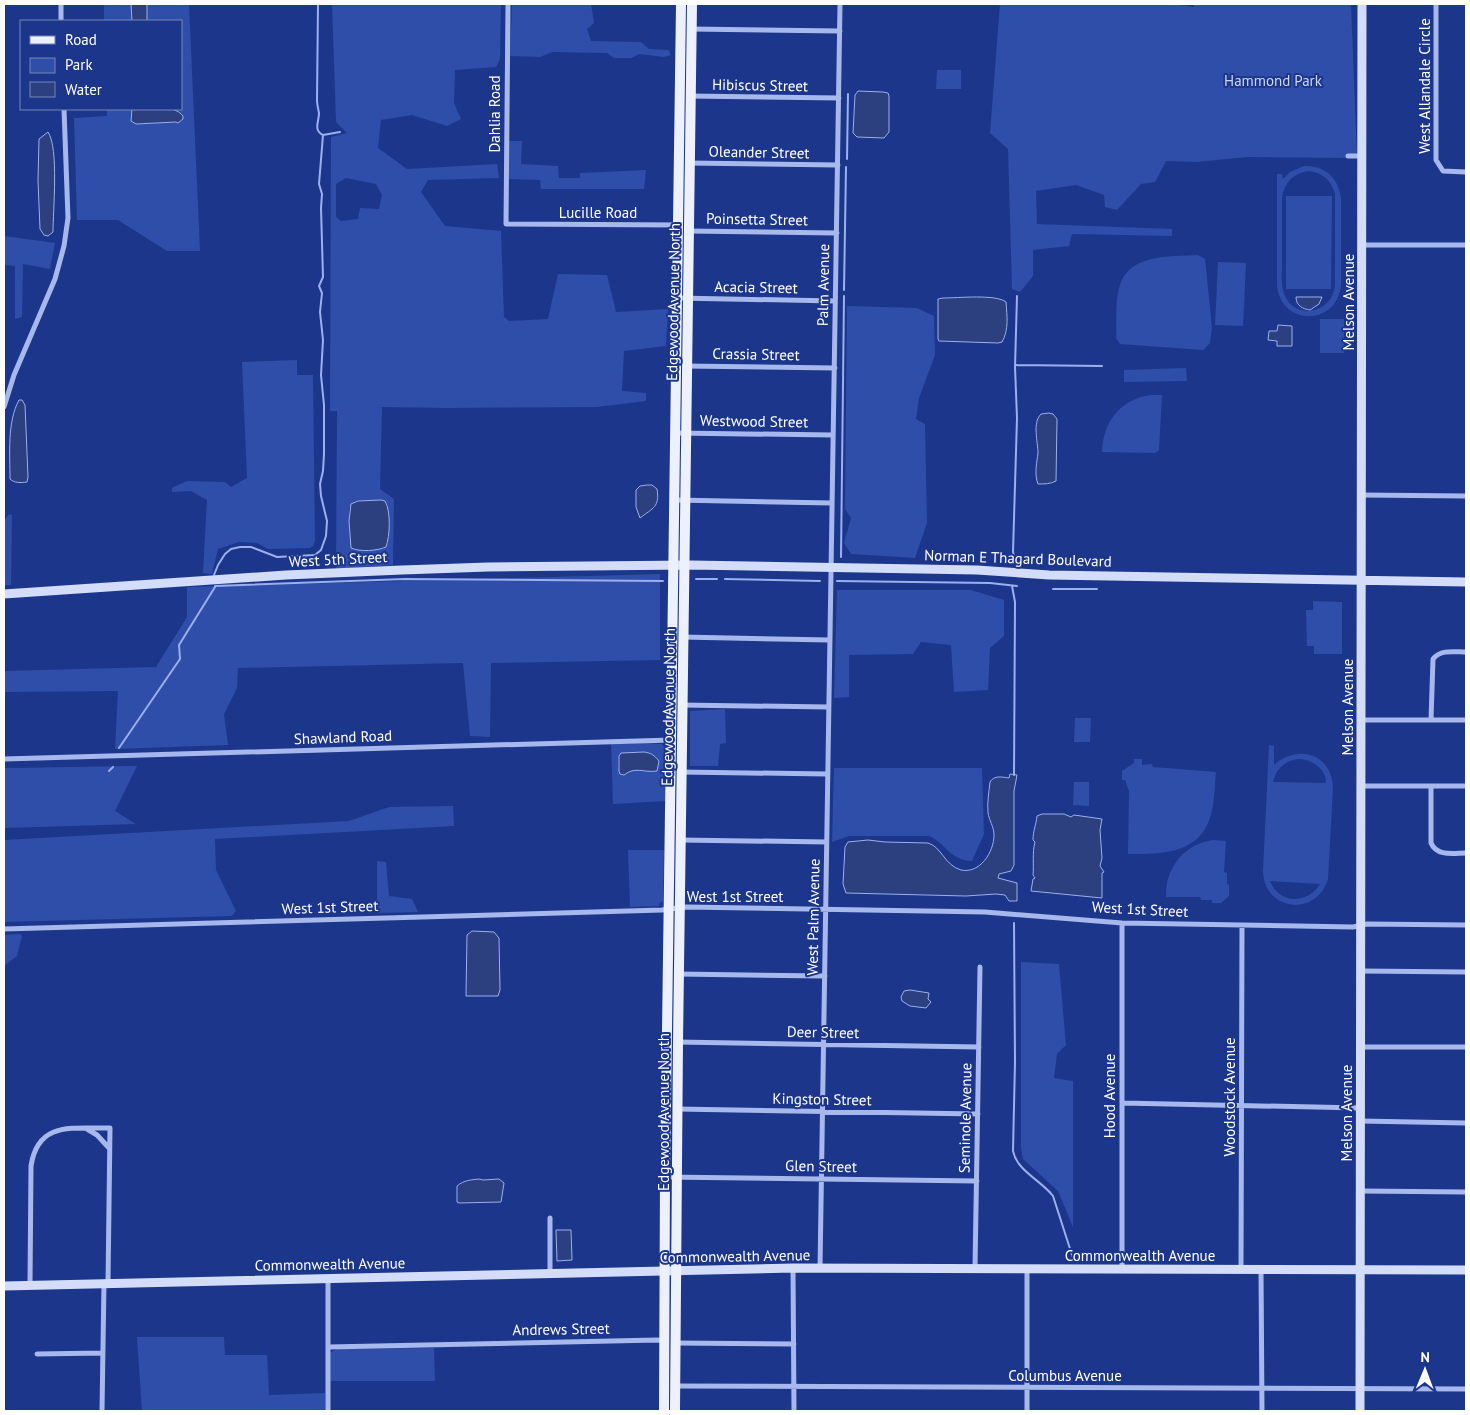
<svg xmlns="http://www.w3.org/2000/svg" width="1470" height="1415" font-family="'PT Sans',sans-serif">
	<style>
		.green { fill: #2f4ea9; fill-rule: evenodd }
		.water { fill: #2c3f7f; stroke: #9ab0ef }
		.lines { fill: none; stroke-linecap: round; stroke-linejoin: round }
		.stream { stroke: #9ab0ef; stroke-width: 2 }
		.street { stroke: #a7b8ed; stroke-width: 5 }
		.secondary { stroke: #d3dcf9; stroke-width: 9 }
		.primary { stroke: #edf0ff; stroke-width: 10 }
		.labels { text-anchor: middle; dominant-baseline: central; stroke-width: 4; stroke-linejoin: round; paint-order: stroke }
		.park-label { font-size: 15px; fill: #ccd8f9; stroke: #1c368b }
		.street-label { font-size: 15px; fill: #fff; stroke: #1c368b }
	</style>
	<rect width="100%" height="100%" fill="#1c368b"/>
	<path class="green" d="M104,4H131L132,21H104Z
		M147,4H189L200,251H167L118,220H77L74,118L107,116V109H132V119L136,124L176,122L178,123L180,112L173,109H181V21H147Z
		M332,4H501L500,59L496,67L455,70L454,103L461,119L447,126L412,115L381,120L378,148L407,169L497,164L499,178L428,180L421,192L445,226L501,231L504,317L509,321L548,319L558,274L607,275L616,312L668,309L666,346L624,351L622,391L646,393V401L597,407L445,408L382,407L380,489L394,499L393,565L336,569L337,411H330L331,137L347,133L336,122ZM346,178L376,184L382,195L379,209L360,208L358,219L341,221L336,217V184ZM367,500L388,542L386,547L382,549L355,550L350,543L349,509L351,504L358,501Z
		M512,4H591L594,23L587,29L591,41L641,42L649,49L669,50L671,55L664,57L639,54L632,58H614L607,53L552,52L540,57L510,56Z
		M1000,4H1173L1194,7V4H1351L1357,158L1248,157L1196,162L1166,161L1155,182L1141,184L1117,210L1105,207L1104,195L1076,185L1036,191L1037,224L1172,229V236L1072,234L1069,246L1033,250V276L1020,292L1012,289L1008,149L990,133Z
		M937,70H961V89H936Z
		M509,141H522L521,164L558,166L559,178H580V173L646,170L644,189H541L540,180L509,179Z
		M1304,166C1324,165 1339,178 1341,198V285C1337,327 1280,326 1277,285V174H1282L1283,179L1290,172ZM1309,171C1323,173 1331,180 1335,194V285C1332,316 1290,321 1283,290C1281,280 1282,269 1282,259C1282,239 1282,218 1282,198C1284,182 1294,173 1309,171Z
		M1286,196H1332L1331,289H1286Z
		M4,236L55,243L50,269L23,264L22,317L15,319V266L4,265Z
		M1198,255L1205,259L1212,327L1210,343L1203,350L1120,344L1116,338C1117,322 1115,303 1119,288C1128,253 1169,257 1198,255Z
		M1218,262L1246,263L1243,326L1215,325Z
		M847,306L917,308L934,316L935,355L919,398L916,419L925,424L927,523L915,558L851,554L844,543L851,518L845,509Z
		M1320,319H1344V353H1320Z
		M297,360V375H313L315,541L313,546L310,548L268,549L257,543L239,542L218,549L212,574L203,573L207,500L191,491L172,492V488L187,481L225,482L231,487L247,478L242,362Z
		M1186,368L1187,381L1124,382V370Z
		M1151,395H1162L1159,450L1155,453L1102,452C1103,422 1120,399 1151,395Z
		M9,514L12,515L11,585H5L4,582V521Z
		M660,574V660L491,663L490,737L470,736L463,663L238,668L237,688L224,714L228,745L115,749L118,691L5,692L4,694V671L156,667L187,617V587Z
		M837,590H971L1004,600V636L990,648L988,690L954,692L951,645L921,642L913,654L849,655V697L834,698Z
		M1313,601L1342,602V654H1314V646H1307L1306,610H1313Z
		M725,709L726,743L720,744L718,766H690V711Z
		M1075,718H1091L1090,742H1074Z
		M645,743L662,744L665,748V801L613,804L611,744ZM621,753H648L644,771C636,768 631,770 624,775L620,774C618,769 617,758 621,753Z
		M1269,745L1274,746V765C1297,744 1332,753 1333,788L1328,879C1316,918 1264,911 1263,871ZM1301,759C1314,761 1326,769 1326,783L1273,782C1276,768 1287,759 1301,759ZM1270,881L1320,884C1308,904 1279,905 1270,881Z
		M1134,759H1142V765L1152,764L1153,767L1216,772C1214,791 1215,816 1203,832C1187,855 1152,854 1128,854L1129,791L1125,780H1122V771L1134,763Z
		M137,766L115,811L136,824L4,828V768Z
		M834,768H982L984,834L972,861C949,860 947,844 929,836H849L832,842Z
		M1074,782H1089V806L1073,805Z
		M453,806L454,826L215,839L216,870L236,911L232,916L4,922V840L349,821L389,807Z
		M1213,840L1226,841L1224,872L1227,873V884L1229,885V896L1221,903H1212V900H1201L1200,897H1166C1165,868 1184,844 1213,840Z
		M628,850H664L663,901L660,903L659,906L630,907Z
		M377,861L386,862L389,896L412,899L418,912L377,913Z
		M20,934L22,936L17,956L4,966V935Z
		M1021,962L1059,964L1066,1045L1057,1054L1054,1078L1073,1081V1227L1058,1191L1023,1159L1021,1148Z
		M137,1337H224L225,1355H267L269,1395L325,1393V1411H142Z
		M434,1348L435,1381H330V1353L336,1349Z"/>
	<path class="water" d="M131,4H147V21H132Z
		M858,91L883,92L888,93L889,96V132L884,138L857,137L853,133L855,95Z
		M132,109C147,109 173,103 183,116V119L178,123L176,122L136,124L131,121Z
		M48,132C59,148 53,211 53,232L48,236L44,235L40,229L38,181L39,139Z
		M1296,297H1322L1319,304L1310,310C1303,309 1296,306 1296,297Z
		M943,298C958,298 996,294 1006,302C1007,316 1009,330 1002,342L998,343L939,341L938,339V299Z
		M1278,325L1292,326V346H1277V341L1268,340L1269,331H1277Z
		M19,400H22L25,405L28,477L27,482C21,483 14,483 10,479C10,454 7,422 19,400Z
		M1049,413L1053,414L1057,419L1056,481C1050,484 1045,484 1038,484C1034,474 1037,461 1038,453C1038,442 1032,423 1041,414Z
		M647,485H652L657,489C660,507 653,508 640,518L636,507V490L640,486Z
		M381,500L385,501C391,511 390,536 386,547C377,551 360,552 351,548L349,521L351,504L358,501Z
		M644,752C651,753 654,755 659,761L657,771C644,773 635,766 624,775L620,774L619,771V756L621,753Z
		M1010,774L1017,775L1014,791V865L1011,871L999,874L998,878L1017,883V901H1009L1005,895L996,894L966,896L846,893L843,884L845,847L848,842L868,840L885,842L928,843C942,847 944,865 961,870C980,874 994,852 994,835C994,827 989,820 988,813C987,803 989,791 990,782C994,775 1002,777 1009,778Z
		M1042,814H1064L1071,817L1074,815L1102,819L1100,830L1102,858L1100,866L1104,872L1102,873V898L1031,891L1033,879L1035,878L1033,875C1034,865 1032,853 1035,842L1033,840C1033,830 1036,826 1037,816Z
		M472,931L494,932L499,938L500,990L498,996H466L467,935Z
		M910,990L929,993L928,999L931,1002L926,1008L910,1006L902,1001L901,997L904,991Z
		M479,1179L483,1180L499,1179L504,1183L501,1202L459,1203L457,1202V1186C464,1180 471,1180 479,1179Z
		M556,1230H571L572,1260L557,1261Z"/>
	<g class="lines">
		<path class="stream" d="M323,135L340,132
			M847,159L848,94
			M844,290L846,167
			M1015,365L1102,366
			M841,557L844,296
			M1016,564L1013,552L1017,418L1015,367L1017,296
			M214,575L218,565L225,554L231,549L240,547H251L277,557L315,555L321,550L326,536L327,521L321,496L320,484L323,471L324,454V405L321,375L323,340L320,312L322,293L319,286L323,277L321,208L322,194L319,184L323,135C313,130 319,122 319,113C318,108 317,104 317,100L318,4
			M696,579H717
			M725,579L820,581
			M837,581L990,583L1017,586
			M215,586L405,579L663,581
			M1012,586L1015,602L1014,775
			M1053,589H1097
			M119,748L180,659L179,645L215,587
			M109,771L113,767
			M1014,923L1015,1062L1013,1151C1017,1171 1042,1181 1053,1196L1073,1258"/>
		<path class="street" d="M61,4V21
			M508,4L506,224L679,225
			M1436,4V160L1443,171L1466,172
			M690,29L840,31
			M689,96L839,98
			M1348,156H1362
			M688,163L838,165
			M687,231L837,233
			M1362,245H1466
			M677,298L835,301
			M685,366L835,368
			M4,407L14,375L55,279L64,246L68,218L64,109
			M675,433L833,435
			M1361,495L1466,496
			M674,500L832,503
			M682,637L829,640
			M681,705L828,707
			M1361,720H1466
			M1431,720L1433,659C1441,649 1455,652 1466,652
			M4,759L672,740
			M680,772L827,774
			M1361,786H1466
			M1431,786V843C1437,857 1454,853 1466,853
			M680,840L827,842
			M4,929L662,910L686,907L985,912L1122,923L1353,927L1367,924L1466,925
			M1361,971L1466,972
			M678,974L825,976
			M677,1042L979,1047
			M1360,1047H1466
			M1122,1103L1360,1108
			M676,1109L978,1114
			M1360,1121L1466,1123
			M87,1129L97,1135L109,1148
			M665,1177L977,1181
			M1360,1191L1466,1192
			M793,1268L794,1411
			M820,1268L840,4
			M975,1268L980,967
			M1122,1269V923
			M1241,1269L1242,925
			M1261,1269L1262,1411
			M550,1273V1218
			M328,1278V1411
			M30,1285L31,1166C38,1120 74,1129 110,1128L108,1283
			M674,1343L794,1344
			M328,1347L657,1340L666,1341
			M37,1354L102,1353
			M674,1386L1466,1389
			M102,1411L104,1283
			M1027,1411V1269"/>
		<path class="secondary" d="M4,594L286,575L402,570L488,567L691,565L977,570L1049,575L1466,582
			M4,1286L793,1268L1466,1270
			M1360,1411L1362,4"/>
		<path class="primary" d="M664,1411L665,1177L681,4
			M675,1411L678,1042L692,4"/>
	</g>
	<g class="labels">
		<g class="park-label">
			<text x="1273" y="80">Hammond Park</text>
		</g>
		<g class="street-label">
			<text transform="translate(760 85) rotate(1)">Hibiscus Street</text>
			<text transform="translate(1424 86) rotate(-90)">West Allandale Circle</text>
			<text transform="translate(494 114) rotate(-90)">Dahlia Road</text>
			<text transform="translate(759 152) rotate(1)">Oleander Street</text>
			<text x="598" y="212">Lucille Road</text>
			<text transform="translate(757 219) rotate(1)">Poinsetta Street</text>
			<text transform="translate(823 285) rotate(-89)">Palm Avenue</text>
			<text transform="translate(756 287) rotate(1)">Acacia Street</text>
			<text transform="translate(673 302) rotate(-89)">Edgewood Avenue North</text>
			<text transform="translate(1348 302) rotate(-90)">Melson Avenue</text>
			<text transform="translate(756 354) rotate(1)">Crassia Street</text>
			<text transform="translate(754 421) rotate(1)">Westwood Street</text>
			<text transform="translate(1018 558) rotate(2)">Norman E Thagard Boulevard</text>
			<text transform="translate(338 559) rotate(-3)">West 5th Street</text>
			<text transform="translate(668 707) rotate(-89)">Edgewood Avenue North</text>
			<text transform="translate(1347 707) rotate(-90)">Melson Avenue</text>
			<text transform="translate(343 737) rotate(-2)">Shawland Road</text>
			<text x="735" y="896">West 1st Street</text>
			<text transform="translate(330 907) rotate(-2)">West 1st Street</text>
			<text transform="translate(1140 909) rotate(3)">West 1st Street</text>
			<text transform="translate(813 917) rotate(-89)">West Palm Avenue</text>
			<text transform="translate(823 1032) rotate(1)">Deer Street</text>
			<text transform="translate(1109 1096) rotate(-90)">Hood Avenue</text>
			<text transform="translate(1229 1097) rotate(-90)">Woodstock Avenue</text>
			<text transform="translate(822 1099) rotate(1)">Kingston Street</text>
			<text transform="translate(663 1112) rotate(-90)">Edgewood Avenue North</text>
			<text transform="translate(1346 1113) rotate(-90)">Melson Avenue</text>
			<text transform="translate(965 1118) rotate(-89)">Seminole Avenue</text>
			<text transform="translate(821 1166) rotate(1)">Glen Street</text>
			<text x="1140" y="1255">Commonwealth Avenue</text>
			<text transform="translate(735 1256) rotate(-1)">Commonwealth Avenue</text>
			<text transform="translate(330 1264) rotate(-1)">Commonwealth Avenue</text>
			<text transform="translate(561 1329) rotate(-1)">Andrews Street</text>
			<text x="1065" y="1375">Columbus Avenue</text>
		</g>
	</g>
	<rect width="1470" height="1415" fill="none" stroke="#ffffff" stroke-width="10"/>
	<rect x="20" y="20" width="162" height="90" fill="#1c368b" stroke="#7786b9"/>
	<rect x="30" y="36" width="25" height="8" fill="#edf0ff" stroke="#7786b9"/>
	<text x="65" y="45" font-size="15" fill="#ffffff">Road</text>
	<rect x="30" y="58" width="25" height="15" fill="#2f4ea9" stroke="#7786b9"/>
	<text x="65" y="70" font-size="15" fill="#ffffff">Park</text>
	<rect x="30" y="82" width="25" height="15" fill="#2c3f7f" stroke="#7786b9"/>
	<text x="65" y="95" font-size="15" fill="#ffffff">Water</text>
	<g transform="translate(1425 1370) rotate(1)" stroke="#1c368b" stroke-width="4" paint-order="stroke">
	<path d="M0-4L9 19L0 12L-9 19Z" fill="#ffffff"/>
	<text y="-8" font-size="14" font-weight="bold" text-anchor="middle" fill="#ffffff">N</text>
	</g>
</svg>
